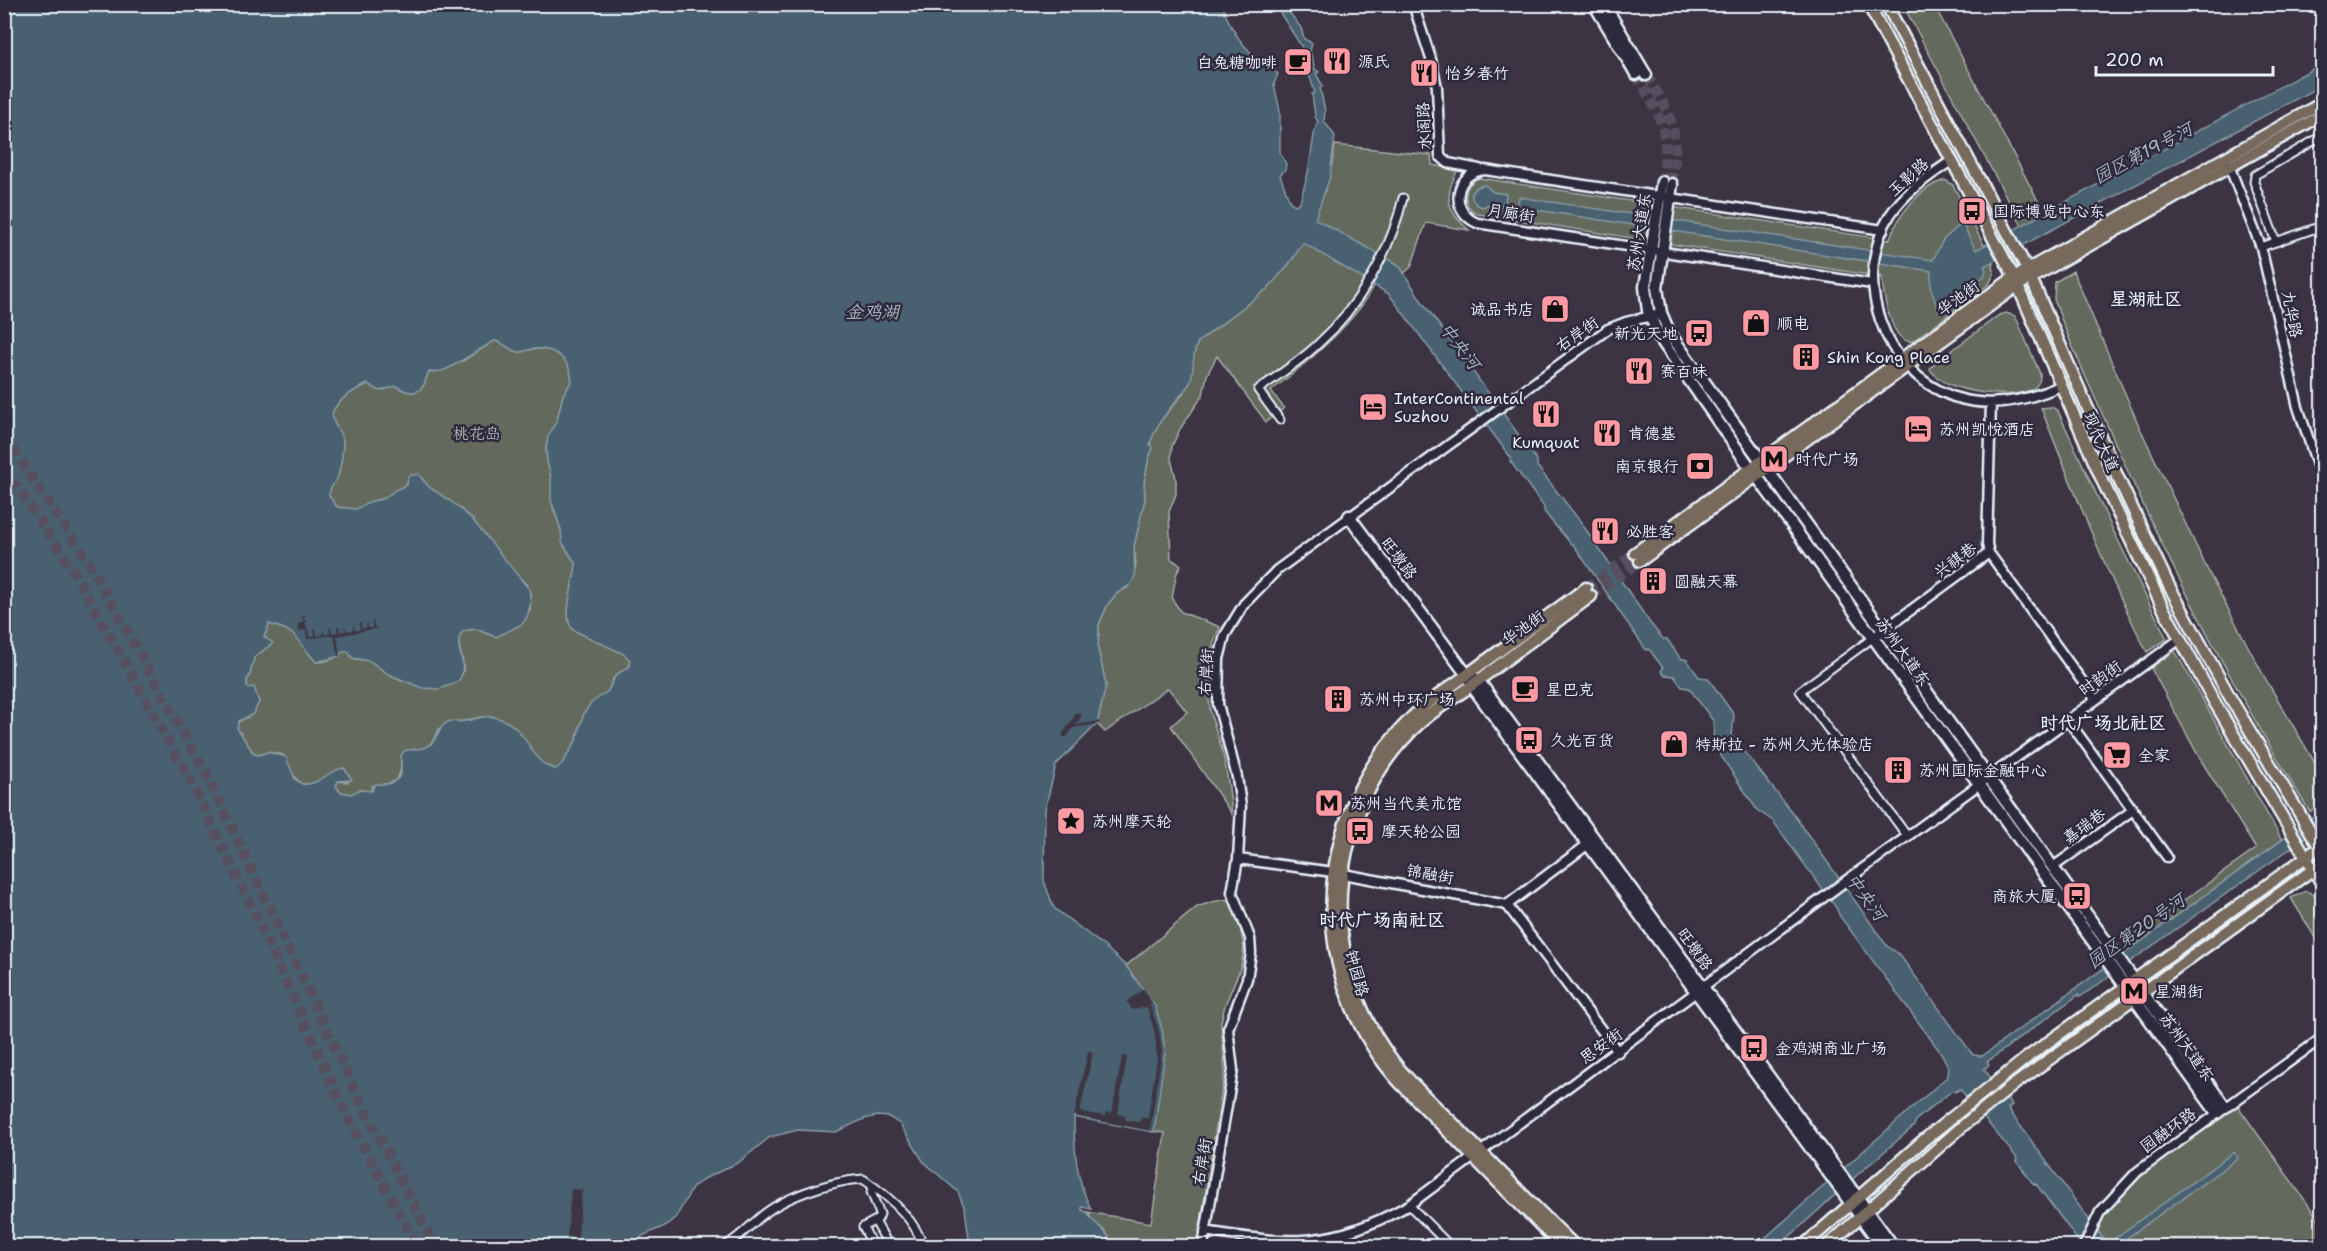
<svg xmlns="http://www.w3.org/2000/svg" width="2327" height="1251" font-family="'Shantell Sans','LXGW WenKai TC',sans-serif">
	<style>
		.green { fill: #63695c; stroke: #a6adaa; stroke-width: 1.5 }
		.water { fill: #486170; stroke: #889ba6; stroke-width: 1.5; fill-rule: evenodd }
		.pier { fill: #3c3443 }
		.lines { fill: none; stroke-linecap: round; stroke-linejoin: round }
		.secondary-tunnel { stroke: #56505e; stroke-width: 10; stroke-dasharray: 10 5; stroke-linecap: butt }
		.primary-tunnel { stroke: #56505e; stroke-width: 10; stroke-dasharray: 10 5; stroke-linecap: butt }
		.minor-casing { stroke: #e8f1f8; stroke-width: 11 }
		.tertiary-casing { stroke: #e8f1f8; stroke-width: 13 }
		.secondary-casing { stroke: #e8f1f8; stroke-width: 15 }
		.primary-casing { stroke: #e8f1f8; stroke-width: 15 }
		.minor { stroke: #2f2a3d; stroke-width: 7 }
		.tertiary { stroke: #2f2a3d; stroke-width: 8 }
		.secondary { stroke: #2f2a3d; stroke-width: 10 }
		.primary { stroke: #77695c; stroke-width: 10 }
		.labels { text-anchor: middle; dominant-baseline: central; stroke-width: 5; stroke-linejoin: round; paint-order: stroke }
		.poi-label { font-size: 16px; fill: #e8f1f8; stroke: #2f2a3d; text-anchor: start }
		.street-label { font-size: 16px; fill: #e8f1f8; stroke: #2f2a3d }
		.park-label { font-size: 16px; fill: #acb4b2; stroke: #2f2a3d }
		.water-label { font-size: 18px; font-style: italic; fill: #a8b7c2; stroke: #2f2a3d }
		.neighbourhood-label { font-size: 18px; font-weight: bold; fill: #e8f1f8; stroke: #2f2a3d }
	</style>
	<rect width="100%" height="100%" fill="#3c3443"/>
	<filter id="ink" filterUnits="userSpaceOnUse"><feTurbulence type="fractalNoise" baseFrequency=".0167" numOctaves="2"/><feDisplacementMap in="SourceGraphic" scale="12" xChannelSelector="R" yChannelSelector="G"/><feConvolveMatrix kernelMatrix="1 2 1 2 8 2 1 2 1" color-interpolation-filters="sRGB"/></filter>
	<g filter="url(#ink)">
		<path class="green" d="M1903,5H1934L2045,214L2022,226Z
			M1335,145L1431,155L1432,165L1458,170C1443,196 1447,212 1469,230L1426,223L1411,267L1404,273L1399,265L1388,259C1381,272 1374,287 1366,300C1341,335 1305,364 1271,391L1284,408L1266,422L1217,356L1207,375L1203,395L1180,429L1172,446L1171,459L1176,478V494L1169,512L1171,559L1181,565L1176,575L1172,599L1181,612L1220,627C1208,650 1207,685 1210,710C1213,724 1218,736 1222,750C1227,771 1230,793 1232,814L1171,726L1187,712L1168,688L1105,732L1097,724L1106,685L1098,649L1099,625L1107,606L1116,594L1128,587L1136,565L1134,546L1145,499L1144,483L1149,457L1153,448L1150,444C1158,418 1169,413 1184,392C1195,376 1190,358 1198,342L1267,289L1294,257L1332,164Z
			M1479,178L1889,240C1898,216 1919,187 1945,180L1953,185L1993,263L1994,274L1989,284L1913,341C1891,346 1883,293 1882,277L1478,214C1461,206 1462,185 1479,178Z
			M2073,271L2139,426L2210,575L2265,678L2322,775V804L2310,812C2233,689 2167,562 2109,429C2090,386 2069,343 2054,299L2055,282Z
			M2006,313L2015,316L2018,322L2040,374C2043,404 1976,393 1960,388C1949,385 1939,380 1931,371L1930,369L1934,364L1999,315Z
			M494,341C503,341 509,351 519,352C524,352 528,350 533,349C554,347 571,359 572,381L563,395L557,420L547,442L546,449L547,461L551,477L553,507L561,530L564,546L576,564C575,583 561,614 573,630L624,654L630,660V666L620,672L613,679L608,691L584,713L576,741L562,764L556,769L541,764C524,743 518,715 483,717C477,717 472,720 465,721C458,722 450,720 443,725C437,730 436,739 430,744C421,752 410,749 401,756C401,782 398,783 372,786L371,791L359,790L351,794L340,792L336,786L338,781L348,782L351,779L344,768C329,774 317,786 302,784C292,778 289,764 283,755L268,752L259,755L254,754L237,728L238,722L253,714L259,702L254,688H247V678H249L254,658L272,643L264,637L269,624L285,629L294,635L316,662C323,662 336,660 340,653L348,651L352,658C358,660 364,659 370,661C378,665 385,673 393,676C411,685 457,697 463,671C466,656 452,644 463,631L476,629L496,637L522,624L530,609V593L526,584L507,565L472,519L453,503L428,486L420,476L408,478L407,484L385,498L369,502L361,508L351,510L337,507L329,496C329,487 334,484 338,476C340,469 343,450 343,443C342,432 327,420 334,409C341,398 356,389 368,384L380,391L396,386C403,391 416,396 423,386C426,382 426,376 429,372L437,371L464,360Z
			M2052,407L2058,411L2111,526L2167,639L2147,652C2106,573 2074,491 2041,408Z
			M2175,651L2282,840L2133,947L2128,940L2256,849L2199,757L2151,668Z
			M2306,891C2327,897 2323,929 2322,949L2291,898Z
			M1228,899L1239,920L1244,948L1241,967L1225,1005L1221,1022L1225,1070L1197,1246H1114L1106,1232L1093,1222L1087,1212L1151,1223L1165,1133L1147,1130L1152,1003L1126,966L1197,907L1212,902Z
			M2237,1105L2322,1224V1246H2109L2096,1229C2131,1173 2185,1143 2237,1105Z"/>
		<path class="water" d="M5,5H1222C1233,37 1250,56 1278,74L1274,84L1280,111V153L1286,164L1285,170L1280,175L1290,202L1295,205L1300,202L1308,173L1315,129L1318,122L1315,116L1312,94L1315,93L1302,51L1303,49L1275,5H1284L1301,28L1304,39L1312,43L1310,51L1315,69L1319,72L1316,74L1323,86L1320,88L1325,111L1324,121L1335,136L1330,177L1315,219L1399,265L1421,300L1537,460V466L1580,521L1650,623L1663,639H1667L1680,658L1687,660L1699,677L1708,678L1734,715L1732,736L1794,815L1887,946L1899,954L1973,1055L1982,1056L2322,811V826L2080,997L2078,995L1987,1062L1989,1065L1984,1069L2012,1105L2008,1109L2107,1244L2234,1152L2238,1158L2116,1246H2082L2036,1184L2034,1185L2016,1160L2017,1158L1960,1089L1955,1092L1953,1090L1916,1120L1914,1126L1856,1176L1779,1246H1756L1948,1076L1949,1068L1941,1053L1839,915L1837,909L1773,821L1757,810L1713,744L1714,722L1689,688L1682,687L1674,676L1664,675L1661,671L1663,668L1649,649L1646,650L1573,544H1571C1562,532 1552,523 1544,511V507L1510,461L1511,458L1389,294L1303,243L1287,267L1267,289L1198,342C1191,355 1195,369 1190,383C1175,405 1158,417 1150,444L1153,448L1149,457L1144,483L1145,499L1134,546L1135,576L1131,584L1116,594L1107,606L1099,625L1098,649L1106,685L1097,724L1056,765L1045,809L1044,881L1054,908L1104,946L1126,966L1155,1006L1162,1029L1165,1052L1154,1132L1074,1117C1074,1149 1076,1180 1091,1209L1082,1207V1210L1087,1212C1092,1223 1103,1227 1109,1238L1105,1241L1107,1246L1111,1244L1114,1246H970L965,1209L958,1192L923,1161L900,1124L889,1117L877,1116L864,1119L836,1132L798,1130L770,1137L739,1162L704,1179L693,1187L676,1217L665,1226L642,1236L636,1246H5ZM494,341C503,341 509,351 519,352C524,352 528,350 533,349C554,347 571,359 572,381L563,395L557,420L548,437L546,449L547,461L551,477V500L561,530L562,542L576,564C575,582 561,615 573,630L624,654L630,660V666L616,675L608,691L591,703L584,713L576,741L562,764L556,769C529,766 531,725 494,717C483,715 476,719 466,721C462,722 457,721 452,721C439,723 439,736 431,744C422,751 414,748 404,751L401,756V774C395,785 386,785 375,784L372,791L359,790L351,794L340,792L336,786L338,781L352,780L344,768C328,770 319,786 302,784L295,779L286,757L268,752L259,755L254,754L237,728L239,721L253,714L259,702L254,687L247,688V679L249,678L254,658L273,643L264,637L269,624L285,629L294,635L316,662L340,656V653L348,651L352,658L370,661L388,674L422,688L440,689L455,683L460,679C469,659 451,646 463,631L476,629L496,637L522,624L527,617L531,602L529,589L472,519L453,503L428,486L418,474L408,476L407,485L395,490L385,498L369,502L356,509L337,507L329,496C329,486 335,484 338,476C340,468 343,451 343,443C343,432 327,420 334,409C341,398 356,389 368,384L380,391L396,386C404,391 416,397 423,386C426,382 426,376 429,372L442,371L451,367Z
			M2322,64V85L1984,266L1986,270L1984,276L1938,310L1931,289V271L1517,207L1519,197L1933,260L1943,240L1962,223L1976,250Z
			M1485,185L1493,192L1506,194L1505,205L1492,203L1482,207C1467,202 1469,186 1485,185Z"/>
		<path class="pier" d="M306,615L303,618L304,620H307L305,625L308,626L305,627L308,629L309,637L315,636L314,630L316,629L317,636L323,635L322,629L325,635L330,633L329,628L331,627L332,633L338,632L337,626H339L340,632L345,631L344,625L347,631L353,630V624L355,630H360L359,623H361L362,629L366,628L367,622L368,628H372V621H373L375,628H380L337,636L340,656H338L334,635L307,639L306,630L299,631L298,624L303,622L302,616Z
			M1077,712L1082,714L1076,725L1099,721V724L1073,728L1066,738L1062,735Z
			M1144,989L1153,1004L1150,1005L1159,1030L1162,1052L1150,1131L1074,1116L1088,1051L1093,1052L1080,1112L1105,1116L1106,1112L1112,1113L1122,1056L1127,1057L1118,1114L1125,1116V1120L1140,1122L1141,1118H1148L1157,1058L1155,1033L1147,1007L1132,1010L1127,1001Z
			M571,1189L582,1190L577,1246H572L573,1237L567,1236Z"/>
		<g class="lines">
			<path class="secondary-tunnel" d="M1636,74C1662,120 1670,128 1662,182
				M1646,75C1674,119 1680,131 1672,184"/>
			<path class="primary-tunnel" d="M4,436L89,563L207,775L357,1095L435,1246
				M4,468L73,570L189,778L257,918L344,1110L417,1246
				M1586,588L1635,553
				M1591,596L1640,561"/>
			<g class="minor-casing">
				<path id="minor" d="M2276,242L2254,182L2255,175L2322,136
					M2261,247L2322,226
					M1280,420L1258,390C1278,375 1299,362 1317,345C1359,307 1390,253 1403,198
					M1874,637L1800,691L1908,837
					M873,1186L871,1192L880,1214L878,1219L863,1227L873,1246
					M1409,1205L1450,1246
					M875,1221L889,1246
					M725,1246C737,1239 747,1229 758,1219C782,1197 831,1181 863,1179C887,1195 915,1218 923,1246"/>
			</g>
			<g class="tertiary-casing">
				<path id="tertiary" d="M1413,4L1431,59L1437,87L1440,156L1448,163L1479,169
					M1951,161C1929,176 1905,192 1890,215C1851,279 1882,372 1954,397C1990,409 2026,401 2060,386
					M2228,163L2261,247L2298,407L2322,480
					M1872,284L1477,223C1448,211 1455,172 1485,170L1883,230
					M1989,553L2095,699
					M1874,637L1989,553L1987,544L1991,403
					M2068,720L2167,857
					M1238,859L1333,872L1507,905L1618,1052
					M2053,867L2133,810
					M1507,905L1591,842
					M1205,1231C1290,1245 1331,1248 1409,1205L1847,880L2180,639
					M1203,1246L1233,1070L1228,1029L1247,979L1251,953L1250,938L1232,892L1238,859L1241,806L1237,777L1218,704L1219,659L1225,635L1244,604L1277,570L1608,329L1626,322L1656,315
					M2084,1246L2100,1212L2137,1172L2322,1038"/>
			</g>
			<g class="secondary-casing">
				<path id="secondary" d="M1594,4L1636,74
					M1604,4L1646,75
					M1662,182L1645,287L1648,311L1659,337L1747,463L2217,1113
					M1672,184L1657,288L1661,313L1670,334L2225,1107
					M1349,516L1467,675L1475,690L1882,1246
					M1470,676L1478,680L1893,1246"/>
			</g>
			<g class="primary-casing">
				<path id="primary" d="M1868,4L2014,277L2103,482L2163,608L2215,703L2322,884
					M1886,4L2027,269L2119,480L2168,584L2231,699L2322,851
					M1635,553L2014,277L2322,103
					M1640,561L2017,286L2322,115
					M1561,1246L1400,1083C1305,978 1309,819 1411,718C1428,701 1449,688 1468,674C1507,645 1546,617 1586,588
					M1575,1246C1536,1208 1498,1170 1460,1130C1438,1108 1413,1087 1394,1062C1348,1003 1330,924 1347,851C1358,808 1376,768 1407,736C1425,715 1449,702 1471,686C1511,656 1551,626 1591,596
					M1803,1246L1925,1139L2029,1056L2313,852
					M1827,1246L1965,1124L2015,1084L2322,863"/>
			</g>
			<use href="#minor" class="minor"/>
			<use href="#tertiary" class="tertiary"/>
			<use href="#secondary" class="secondary"/>
			<use href="#primary" class="primary"/>
		</g>
	</g>
	<defs>
		<g id="restaurant-square" transform="scale(1.5)"><rect x="-9" y="-9" width="18" height="18" rx="4" fill="#ff9aa2" stroke="#2f2a3d"/><path d="M-5-6h1v4h1v-4h1v4h1v-4h1v5L-1.5 .5V6h-2V.5L-5-1ZM5-6V6H3V1.5H1.5Q1.5-4 5-6Z" fill="#111"/></g>
		<g id="cafe-square" transform="scale(1.5)"><rect x="-9" y="-9" width="18" height="18" rx="4" fill="#ff9aa2" stroke="#2f2a3d"/><path d="M-5.5-4.5H6V0H3Q3 3.5 0 3.5H-2.5Q-5.5 3.5-5.5 0ZM3-3.2v2h1.7v-2ZM-6 4.5H4V6H-6Z" fill="#111"/></g>
		<g id="bus-square" transform="scale(1.5)"><rect x="-9" y="-9" width="18" height="18" rx="4" fill="#ff9aa2" stroke="#2f2a3d"/><path d="M-5-6H5V4H4V6H2V4H-2V6H-4V4H-5ZM-3.5-4V0h7V-4ZM-3.5 1.2v1.5H-2V1.2ZM2 1.2v1.5H3.5V1.2Z" fill="#111"/></g>
		<g id="shop-square" transform="scale(1.5)"><rect x="-9" y="-9" width="18" height="18" rx="4" fill="#ff9aa2" stroke="#2f2a3d"/><path d="M-5-2.5h2.3a2.7 3.5 0 0 1 5.4 0H5L5.5 6h-11ZM-1.5-2.5h3a1.5 2.3 0 0 0-3 0Z" fill="#111"/></g>
		<g id="building-square" transform="scale(1.5)"><rect x="-9" y="-9" width="18" height="18" rx="4" fill="#ff9aa2" stroke="#2f2a3d"/><path d="M-4-6H4V6H1V3H-1V6H-4ZM-2.5-4.3h1.7v1.8h-1.7ZM.8-4.3h1.7v1.8H.8ZM-2.5-1h1.7V.8h-1.7ZM.8-1h1.7V.8H.8Z" fill="#111"/></g>
		<g id="hotel-square" transform="scale(1.5)"><rect x="-9" y="-9" width="18" height="18" rx="4" fill="#ff9aa2" stroke="#2f2a3d"/><path d="M-6-4.5h1.5V1H6V5H4.5V3h-9V5H-6ZM-4 0a1.8 1.8 0 1 1 3.6 0ZM.5 0V-2.5h3Q6-2.5 6 0Z" fill="#111"/></g>
		<g id="metro-square" transform="scale(1.5)"><rect x="-9" y="-9" width="18" height="18" rx="4" fill="#ff9aa2" stroke="#2f2a3d"/><path d="M-5.5 5V-5H-3L0 0L3-5H5.5V5H3V-.5L0 4L-3-.5V5Z" fill="#111"/></g>
		<g id="bank-square" transform="scale(1.5)"><rect x="-9" y="-9" width="18" height="18" rx="4" fill="#ff9aa2" stroke="#2f2a3d"/><path d="M-6-4H6V4H-6ZM0-2.3a2.3 2.3 0 1 0 0 4.6a2.3 2.3 0 1 0 0-4.6Z" fill="#111"/></g>
		<g id="supermarket-square" transform="scale(1.5)"><rect x="-9" y="-9" width="18" height="18" rx="4" fill="#ff9aa2" stroke="#2f2a3d"/><path d="M-6-5.5h2.5l.6 2H6L4.5 2H-2.5L-4.4-4H-6ZM-1.5 3.2a1.3 1.3 0 1 0 .1 0ZM3 3.2a1.3 1.3 0 1 0 .1 0Z" fill="#111"/></g>
		<g id="sight-square" transform="scale(1.5)"><rect x="-9" y="-9" width="18" height="18" rx="4" fill="#ff9aa2" stroke="#2f2a3d"/><path d="M0-6L1.8-2.2L6-1.7L2.9 1.2L3.7 5.4L0 3.3L-3.7 5.4L-2.9 1.2L-6-1.7L-1.8-2.2Z" fill="#111"/></g>
	</defs>
	<g fill-rule="evenodd">
		<use href="#restaurant-square" x="1337" y="61"/>
		<use href="#cafe-square" x="1298" y="62"/>
		<use href="#restaurant-square" x="1424" y="73"/>
		<use href="#bus-square" x="1972" y="211"/>
		<use href="#shop-square" x="1555" y="309"/>
		<use href="#shop-square" x="1756" y="323"/>
		<use href="#bus-square" x="1699" y="333"/>
		<use href="#building-square" x="1806" y="357"/>
		<use href="#restaurant-square" x="1639" y="371"/>
		<use href="#hotel-square" x="1373" y="407"/>
		<use href="#restaurant-square" x="1546" y="414"/>
		<use href="#hotel-square" x="1918" y="429"/>
		<use href="#restaurant-square" x="1607" y="433"/>
		<use href="#metro-square" x="1774" y="459"/>
		<use href="#bank-square" x="1700" y="466"/>
		<use href="#restaurant-square" x="1605" y="531"/>
		<use href="#building-square" x="1653" y="581"/>
		<use href="#cafe-square" x="1525" y="689"/>
		<use href="#building-square" x="1338" y="699"/>
		<use href="#bus-square" x="1529" y="740"/>
		<use href="#shop-square" x="1674" y="744"/>
		<use href="#supermarket-square" x="2117" y="755"/>
		<use href="#building-square" x="1898" y="770"/>
		<use href="#metro-square" x="1329" y="803"/>
		<use href="#sight-square" x="1071" y="821"/>
		<use href="#bus-square" x="1360" y="831"/>
		<use href="#bus-square" x="2077" y="896"/>
		<use href="#metro-square" x="2134" y="991"/>
		<use href="#bus-square" x="1754" y="1048"/>
	</g>
	<g class="labels">
		<g class="poi-label">
			<text x="1358" y="61">源氏</text>
			<text x="1277" y="62" text-anchor="end">白兔糖咖啡</text>
			<text x="1445" y="73">怡乡春竹</text>
			<text x="1993" y="211">国际博览中心东</text>
			<text x="1534" y="309" text-anchor="end">诚品书店</text>
			<text x="1777" y="323">顺电</text>
			<text x="1678" y="333" text-anchor="end">新光天地</text>
			<text x="1827" y="357">Shin Kong Place</text>
			<text x="1660" y="371">赛百味</text>
			<text x="1394" y="398">InterContinental<tspan x="1394" dy="18">Suzhou</tspan></text>
			<text x="1939" y="429">苏州凯悦酒店</text>
			<text x="1628" y="433">肯德基</text>
			<text x="1546" y="442" text-anchor="middle">Kumquat</text>
			<text x="1795" y="459">时代广场</text>
			<text x="1679" y="466" text-anchor="end">南京银行</text>
			<text x="1626" y="531">必胜客</text>
			<text x="1674" y="581">圆融天幕</text>
			<text x="1546" y="689">星巴克</text>
			<text x="1359" y="699">苏州中环广场</text>
			<text x="1550" y="740">久光百货</text>
			<text x="1695" y="744">特斯拉 - 苏州久光体验店</text>
			<text x="2138" y="755">全家</text>
			<text x="1919" y="770">苏州国际金融中心</text>
			<text x="1350" y="803">苏州当代美术馆</text>
			<text x="1092" y="821">苏州摩天轮</text>
			<text x="1381" y="831">摩天轮公园</text>
			<text x="2056" y="896" text-anchor="end">商旅大厦</text>
			<text x="2155" y="991">星湖街</text>
			<text x="1775" y="1048">金鸡湖商业广场</text>
		</g>
		<g class="street-label">
			<text transform="translate(1424 126) rotate(-93)">水阁路</text>
			<text transform="translate(1908 177) rotate(-42)">玉影路</text>
			<text transform="translate(1511 213) rotate(9)">月廊街</text>
			<text transform="translate(1639 232) rotate(-81)">苏州大道东</text>
			<text transform="translate(1958 298) rotate(-36)">华池街</text>
			<text transform="translate(2292 314) rotate(79)">九华路</text>
			<text transform="translate(1577 334) rotate(-35)">右岸街</text>
			<text transform="translate(2101 442) rotate(66)">现代大道</text>
			<text transform="translate(1399 558) rotate(53)">旺墩路</text>
			<text transform="translate(1955 560) rotate(-36)">兴祺巷</text>
			<text transform="translate(1523 628) rotate(-36)">华池街</text>
			<text transform="translate(1903 652) rotate(54)">苏州大道东</text>
			<text transform="translate(1206 672) rotate(-86)">右岸街</text>
			<text transform="translate(2100 678) rotate(-36)">时韵街</text>
			<text transform="translate(2084 826) rotate(-36)">嘉瑞巷</text>
			<text transform="translate(1430 874) rotate(10)">锦融街</text>
			<text transform="translate(1695 949) rotate(54)">旺墩路</text>
			<text transform="translate(1357 973) rotate(75)">钟园路</text>
			<text transform="translate(1601 1046) rotate(-36)">思安街</text>
			<text transform="translate(2187 1047) rotate(54)">苏州大道东</text>
			<text transform="translate(2168 1130) rotate(-36)">园融环路</text>
			<text transform="translate(1202 1162) rotate(-80)">右岸街</text>
		</g>
		<g class="park-label">
			<text x="477" y="433">桃花岛</text>
		</g>
		<g class="water-label">
			<text transform="translate(2143 153) rotate(-28)">园区第19号河</text>
			<text x="872" y="312">金鸡湖</text>
			<text transform="translate(1460 346) rotate(53)">中央河</text>
			<text transform="translate(1866 897) rotate(54)">中央河</text>
			<text transform="translate(2136 931) rotate(-35)">园区第20号河</text>
		</g>
		<g class="neighbourhood-label">
			<text x="2146" y="299">星湖社区</text>
			<text x="2103" y="723">时代广场北社区</text>
			<text x="1382" y="920">时代广场南社区</text>
		</g>
	</g>
	<rect width="2327" height="1251" fill="none" stroke="#2f2a3d" stroke-width="24"/>
	<rect x="12" y="12" width="2303" height="1227" fill="none" stroke="#e8f1f8" stroke-width="2" filter="url(#ink)"/>
	<path d="M2096 66v9h177v-9" fill="none" stroke="#e8f1f8" stroke-width="3"/>
	<text x="2105" y="66" font-size="18" fill="#e8f1f8" stroke="#2f2a3d" stroke-width="4.5" paint-order="stroke">200 m</text>
</svg>
